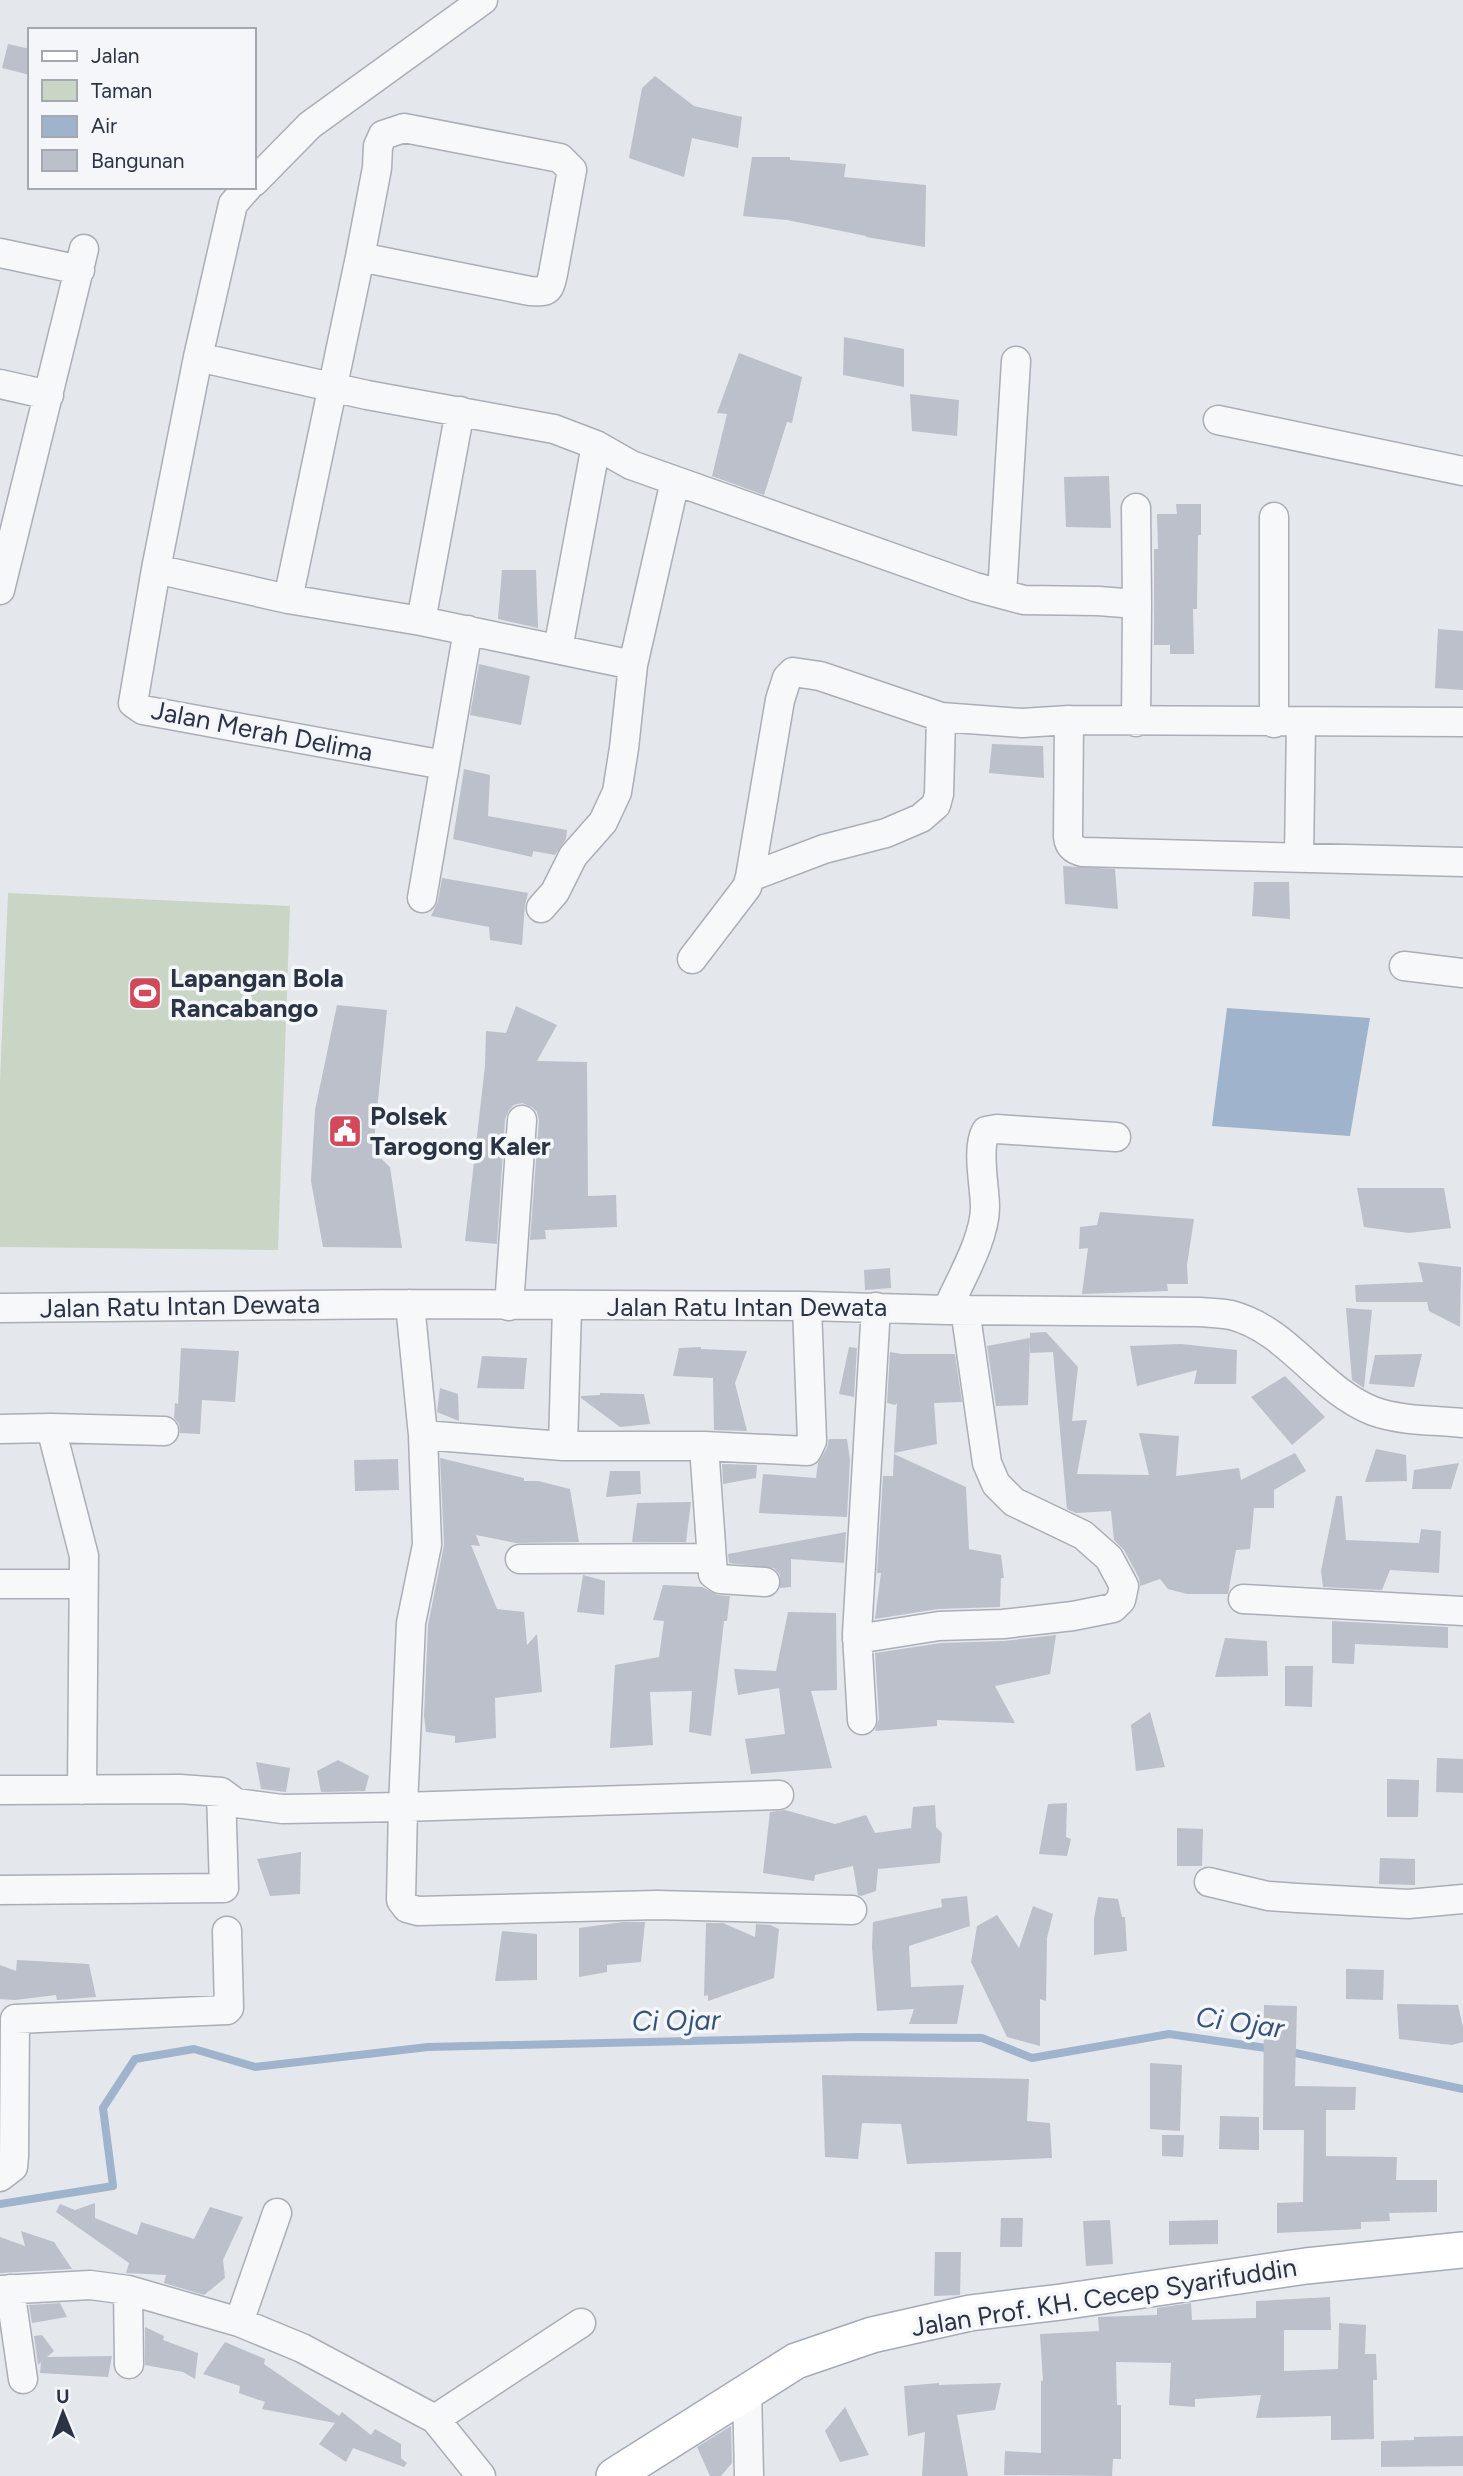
<svg xmlns="http://www.w3.org/2000/svg" width="1463" height="2476" font-family="Figtree,sans-serif">
	<style>
		.green { fill: #c9d6c5 }
		.water { fill: #9fb4cc }
		.lines { fill: none; stroke-linecap: round; stroke-linejoin: round }
		.stream { stroke: #9fb4cc; stroke-width: 8 }
		.building { fill: #bbc0ca }
		.minor-casing { stroke: #a9aeb7; stroke-width: 31 }
		.major-casing { stroke: #a3abb8; stroke-width: 38 }
		.minor { stroke: #f7f8fa; stroke-width: 28 }
		.major { stroke: #fff; stroke-width: 35 }
		.labels { text-anchor: middle; dominant-baseline: central; stroke-width: 7; stroke-linejoin: round; paint-order: stroke }
		.street-label { font-size: 26px; fill: #2b3445; stroke: #f4f6f9 }
		.poi-label { font-size: 26px; font-weight: bold; fill: #2b3445; stroke: #f4f6f9; text-anchor: start }
		.water-label { font-size: 28px; font-style: italic; fill: #34527a; stroke: #f4f6f9 }
	</style>
	<rect width="100%" height="100%" fill="#e4e7ec"/>
	<path class="green" d="M8,893L290,906L278,1250L0,1247V1080Z"/>
	<path class="water" d="M1227,1008L1370,1018L1350,1136L1212,1126Z"/>
	<g class="lines">
		<path class="stream" d="M1286,2051L1463,2089
			M0,2204L113,2186L103,2108L135,2059L194,2049L255,2067L428,2047L859,2037L982,2038L1032,2058L1169,2034L1273,2049"/>
	</g>
	<path class="building" d="M8,44L30,49V75L2,68Z
		M655,76L694,106L742,117L738,148L692,138L684,177L629,158L642,88Z
		M752,157H790V160L846,164L844,177L926,185L925,247L866,237V236L787,220L743,216Z
		M844,337L904,349V387L843,375Z
		M739,353L802,377L792,423L787,422L764,495L712,476L727,414L717,413Z
		M910,394L959,400L957,436L912,431Z
		M1109,476L1111,528L1066,527L1064,477Z
		M1176,504H1201V535H1198L1197,609H1193L1194,654H1170V645H1154V549H1158L1157,514H1177Z
		M502,570H536L538,628L498,619Z
		M1438,629L1463,631V690L1435,688Z
		M479,664L530,676L521,725L470,715Z
		M992,744L1043,746L1044,778L989,773Z
		M464,769L490,775L488,816L567,830L566,839L555,855L533,851L532,857L453,839Z
		M1063,866L1115,869L1118,909L1065,904Z
		M442,878L528,893L525,905L522,945L490,940L489,927L431,916L438,901Z
		M1254,882H1289L1290,919L1252,916Z
		M337,1005L387,1010L373,1151L390,1167L402,1248L323,1247L311,1181L315,1110Z
		M516,1006L557,1025L537,1061L587,1062L588,1196L616,1195L617,1227L545,1230L546,1239L530,1240L539,1120L537,1112L532,1107L522,1103L514,1105L509,1110L505,1119L497,1244L465,1241L485,1066L486,1031L506,1033Z
		M1357,1188H1444L1451,1228L1409,1233L1364,1227Z
		M1100,1212L1194,1219L1187,1265L1188,1284H1167L1168,1291L1082,1294L1088,1248L1079,1249L1080,1227L1097,1225Z
		M1418,1262L1461,1267L1460,1327L1429,1311L1427,1302H1356L1355,1285L1423,1282Z
		M890,1268L891,1288L865,1290L864,1270Z
		M1346,1308L1372,1310L1364,1388L1352,1380Z
		M1046,1332L1078,1367L1072,1421L1087,1420L1077,1474L1149,1475L1139,1433L1179,1436L1176,1476L1239,1468L1241,1480L1295,1453L1306,1471L1274,1490V1508H1254L1250,1549L1236,1550L1228,1594H1187L1168,1589L1160,1579L1140,1586L1139,1578L1124,1550L1114,1540L1111,1511L1076,1513L1067,1509L1053,1352L1030,1353V1333Z
		M1030,1338L1028,1405L996,1406L987,1346Z
		M1181,1344L1237,1350L1236,1384H1194L1197,1370L1137,1386L1130,1346Z
		M701,1347V1349L747,1351L735,1383L747,1431L714,1430L713,1378L673,1376L679,1348Z
		M849,1347L857,1348L854,1397L839,1394Z
		M181,1348L239,1351L235,1402L202,1400L200,1434L180,1433L179,1424L174,1418L175,1403L178,1404Z
		M890,1352L902,1354H955L962,1402L934,1403L937,1444L894,1453L897,1403L895,1405L887,1403Z
		M1422,1354L1414,1387L1369,1384L1375,1355Z
		M482,1356L527,1358L524,1389L477,1388Z
		M1285,1376L1325,1417L1292,1445L1251,1397Z
		M440,1388L458,1394L459,1421L437,1412Z
		M600,1393L644,1394L650,1424L620,1427L581,1398V1396L600,1395Z
		M829,1439H847L850,1460L847,1517L759,1513L763,1474L816,1478L818,1463L827,1448Z
		M1376,1449L1406,1455L1407,1481L1365,1482Z
		M894,1454L966,1487L969,1549L1001,1555L1004,1578H1001L1000,1607L938,1609L875,1619L881,1573H877L883,1476H893Z
		M440,1458L524,1478V1481H538L570,1489L579,1542L516,1543L476,1535L480,1546L471,1545L497,1609L524,1612L527,1645L537,1634L542,1692L495,1698L496,1738L455,1743V1736L426,1732L424,1716L428,1625L444,1545Z
		M398,1459L399,1490L355,1491L354,1460Z
		M1459,1463L1451,1489H1412L1414,1470Z
		M722,1464L757,1465L756,1478L723,1484Z
		M610,1471H640L641,1494L606,1497Z
		M1336,1496H1342L1346,1540L1419,1543L1421,1529L1441,1531L1439,1573L1390,1570L1382,1590L1323,1587L1321,1571Z
		M691,1502L686,1542H632L637,1503Z
		M846,1532L844,1563L791,1559V1587L780,1588V1575L774,1568L729,1563L728,1554Z
		M583,1575L605,1581L604,1615L577,1612Z
		M663,1585L702,1587L718,1595L730,1596L727,1621H724L711,1736L689,1732L692,1691L650,1692L653,1745L610,1748L615,1665L659,1657L664,1621L653,1620Z
		M788,1612L836,1613L837,1690L811,1691L832,1768L751,1774L745,1739L785,1734L779,1688L738,1695L734,1669L776,1671Z
		M1332,1621L1448,1627V1648L1355,1644L1354,1664L1332,1663Z
		M1056,1635L1050,1674L995,1686L1015,1723L937,1720V1726L875,1731L879,1719L875,1653L941,1643L1004,1641Z
		M1225,1638L1267,1641L1268,1676L1215,1677Z
		M1285,1666H1313L1312,1707L1285,1706Z
		M1150,1712L1165,1767L1136,1771L1131,1725Z
		M1437,1758L1463,1759V1793L1436,1792Z
		M338,1760L369,1776L365,1791L321,1792L317,1771Z
		M256,1762L290,1768L286,1792L261,1789Z
		M1387,1779L1419,1780L1418,1817H1387Z
		M1067,1803L1066,1837L1071,1839L1067,1856L1039,1854L1048,1804Z
		M935,1805L936,1827L942,1833L940,1863L878,1869L876,1891L861,1896L858,1895L853,1866L815,1875L814,1881L763,1873L770,1812L785,1810L835,1824L866,1815L875,1833L911,1828L913,1807Z
		M1177,1828L1203,1829L1202,1866H1177Z
		M301,1852L300,1894L270,1896L257,1859Z
		M1380,1858L1415,1859V1885L1379,1884Z
		M967,1896L970,1926L909,1946L911,1987L964,1985L957,2024H909L914,2009L877,2011L872,1947L873,1922L942,1907L941,1899Z
		M1098,1897L1118,1899L1122,1917H1125L1127,1951L1094,1955V1919Z
		M1033,1906L1053,1914L1047,1938L1046,2001L1040,1999V2046L1007,2037L971,1962L977,1926L997,1915L1019,1948Z
		M623,1922H645L641,1962L607,1965V1972L579,1977V1928Z
		M706,1923H723L755,1937L756,1924L770,1925L779,1929L774,1978L708,2001V1995L704,1996Z
		M502,1931L537,1934V1980L495,1981Z
		M17,1960L89,1964L96,1997L57,2000L56,1995L15,2000L0,1999V1965L16,1971Z
		M1346,1969L1384,1970L1383,2000L1346,1999Z
		M1397,2004L1458,2005L1463,2027V2042L1452,2045L1399,2039Z
		M1264,2005L1297,2006L1295,2086L1356,2087L1355,2110H1326V2156L1397,2157L1396,2180H1437V2212L1389,2213L1390,2221L1361,2222V2229L1277,2233V2203L1303,2202L1304,2130H1263Z
		M1150,2063L1182,2065L1180,2131L1150,2129Z
		M822,2075L1029,2079L1027,2121L1050,2123L1052,2158L907,2164L901,2124L862,2123L858,2159L825,2157Z
		M1220,2116L1259,2117V2150L1219,2149Z
		M1162,2135H1184L1183,2157L1162,2156Z
		M95,2203V2218L137,2235L141,2222L194,2239L210,2207L243,2217L223,2260L225,2278L204,2295L164,2283L166,2275L126,2273L129,2263L56,2212L60,2204L75,2210Z
		M1001,2218H1023L1022,2247H1000Z
		M1110,2220L1113,2264L1086,2266L1083,2221Z
		M1218,2220V2244L1169,2245V2221Z
		M21,2231L54,2242L72,2269L0,2273V2237L25,2246Z
		M935,2252H961L960,2295L934,2296Z
		M1330,2297L1331,2330H1284V2371L1338,2369L1339,2323L1366,2325L1365,2354H1376L1377,2380H1373L1374,2439L1331,2440V2416L1256,2418L1261,2395L1195,2399V2407L1169,2405L1171,2363L1116,2362L1117,2405H1121V2459H1113L1112,2476L1004,2475L1005,2451L1041,2453V2381H1043L1040,2334L1099,2331L1098,2317L1157,2315V2308L1191,2303L1192,2320L1256,2318V2301Z
		M60,2303L67,2317L32,2323L29,2305Z
		M145,2327L164,2336L163,2340L198,2353L195,2379L183,2372L145,2365Z
		M42,2335L54,2351L47,2357L112,2356L108,2377L40,2373L41,2362L38,2365L34,2336Z
		M225,2342L265,2359L264,2364L339,2416L342,2412L371,2435L375,2429L401,2444V2458L407,2463L404,2467L353,2448L346,2462L319,2444L335,2423L262,2409L265,2402L239,2393L240,2386L203,2374Z
		M939,2383V2385L1001,2383L995,2410L957,2415L968,2476H922L925,2432L908,2436L904,2386Z
		M845,2407L869,2455L840,2462L825,2431Z
		M731,2426L732,2463L721,2476H710L697,2447Z
		M1463,2436V2466L1381,2467V2441L1414,2440V2437Z"/>
	<g class="lines">
		<g class="minor-casing">
			<path id="minor" d="M254,182L310,125L483,0
				M248,187L233,204L198,357L367,395L554,429L596,445L631,465L975,587L1024,600L1098,601L1137,604L1136,722
				M0,253L80,270
				M198,357L156,569L133,703L143,710L444,765
				M0,384L49,395
				M1218,420L1463,471
				M1136,508L1137,604
				M1274,517V723
				M156,569L288,599L421,621L633,665L675,481
				M0,590L84,249
				M1002,594L1016,361
				M288,599L360,257L377,168L378,146L383,135L404,128L560,158L572,170L553,274C549,292 548,292 530,291L360,257
				M421,621L460,411
				M558,649L596,445
				M1069,720L1068,837C1069,846 1074,850 1083,852L1463,862
				M1299,857L1301,723
				M750,877L780,700L787,678L793,672L820,676L941,717L1022,723L1069,720L1463,722
				M422,898L468,630
				M541,908L555,892L573,856L603,822L617,792L624,748L633,665
				M692,959L747,887L750,877L824,849L886,833L921,818L936,805L939,794L941,717
				M1404,966L1463,973
				M509,1306L522,1120
				M0,1308L410,1304L807,1306L947,1310L1199,1312C1210,1313 1221,1313 1231,1315C1289,1330 1319,1390 1373,1411C1400,1421 1434,1420 1463,1423
				M947,1310C960,1280 985,1239 985,1207C985,1187 976,1148 986,1131L997,1129L1116,1137
				M51,1428L84,1556L82,1790
				M0,1429L51,1428L164,1431
				M423,1435L563,1446H704L807,1451L812,1441L807,1306
				M563,1446L567,1307
				M704,1446L713,1574L720,1579L765,1582
				M520,1559L711,1558
				M0,1584H83
				M1243,1599L1463,1611
				M857,1639L939,1626L1003,1624L1073,1616L1113,1608L1121,1600L1124,1586L1109,1558L1083,1535L1014,1502L996,1484L987,1463L965,1309
				M862,1720L857,1634L876,1307
				M0,1790L180,1789L221,1792L236,1803L282,1809L403,1807L411,1623L427,1545L423,1435L410,1304
				M779,1795L403,1807L401,1900L407,1908L418,1911L657,1905L852,1910
				M1209,1882L1268,1896L1297,1898L1408,1904L1463,1899
				M0,1890L224,1888L221,1792
				M0,2177L13,2167L14,2156L15,2019L227,2010L229,2008L227,1931
				M10,2289L23,2379
				M0,2290L90,2285L128,2290L239,2322L302,2348L435,2419L481,2476
				M128,2290L129,2364
				M239,2322L277,2213
				M747,2390L749,2476
				M435,2419L581,2323"/>
		</g>
		<g class="major-casing">
			<path id="major" d="M614,2476L796,2361L872,2335L970,2313L1061,2302L1306,2266L1463,2250"/>
		</g>
		<use href="#minor" class="minor"/>
		<use href="#major" class="major"/>
	</g>
	<defs>
		<g id="stadium-square" transform="scale(1.75)"><rect x="-9" y="-9" width="18" height="18" rx="4" fill="#d1495b" stroke="#f4f6f9"/><path d="M0-5a6.5 5 0 1 0 0 10a6.5 5 0 1 0 0-10ZM-3.5-1.8h7v3.6h-7Z" fill="#fff"/></g>
		<g id="civic-square" transform="scale(1.75)"><rect x="-9" y="-9" width="18" height="18" rx="4" fill="#d1495b" stroke="#f4f6f9"/><path d="M-.6-6.5H3V-4.5H.6V-3L4-1V1h2V6H-6V1h2V-1L-.6-3ZM-1.2 2.5V6h2.4V2.5Z" fill="#fff"/></g>
	</defs>
	<g fill-rule="evenodd">
		<use href="#stadium-square" x="145" y="993"/>
		<use href="#civic-square" x="345" y="1131"/>
	</g>
	<g class="labels">
		<g class="street-label">
			<text transform="translate(262 731) rotate(11)">Jalan Merah Delima</text>
			<text transform="translate(180 1306) rotate(-1)">Jalan Ratu Intan Dewata</text>
			<text x="747" y="1307">Jalan Ratu Intan Dewata</text>
			<text transform="translate(1104 2297) rotate(-9)">Jalan Prof. KH. Cecep Syarifuddin</text>
		</g>
		<g class="poi-label">
			<text x="170" y="978">Lapangan Bola<tspan x="170" dy="30">Rancabango</tspan></text>
			<text x="370" y="1116">Polsek<tspan x="370" dy="30">Tarogong Kaler</tspan></text>
		</g>
		<g class="water-label">
			<text transform="translate(676 2020) rotate(-1)">Ci Ojar</text>
			<text transform="translate(1240 2022) rotate(8)">Ci Ojar</text>
		</g>
	</g>
	<rect x="28" y="28" width="228" height="161" fill="#f4f6f9" stroke="#a4a8b1" stroke-width="2"/>
	<rect x="42" y="51" width="35" height="10" fill="#ffffff" stroke="#a4a8b1" stroke-width="2"/>
	<text x="91" y="63" font-size="21" fill="#2b3445">Jalan</text>
	<rect x="42" y="80" width="35" height="21" fill="#c9d6c5" stroke="#a4a8b1" stroke-width="2"/>
	<text x="91" y="98" font-size="21" fill="#2b3445">Taman</text>
	<rect x="42" y="116" width="35" height="21" fill="#9fb4cc" stroke="#a4a8b1" stroke-width="2"/>
	<text x="91" y="133" font-size="21" fill="#2b3445">Air</text>
	<rect x="42" y="150" width="35" height="21" fill="#bbc0ca" stroke="#a4a8b1" stroke-width="2"/>
	<text x="91" y="168" font-size="21" fill="#2b3445">Bangunan</text>
	<g transform="translate(63 2413) rotate(359)" stroke="#f4f6f9" stroke-width="5" paint-order="stroke">
	<path d="M0-5L12 26L0 18L-12 26Z" fill="#2b3445"/>
	<text y="-10" font-size="19" font-weight="bold" text-anchor="middle" fill="#2b3445">U</text>
	</g>
</svg>
